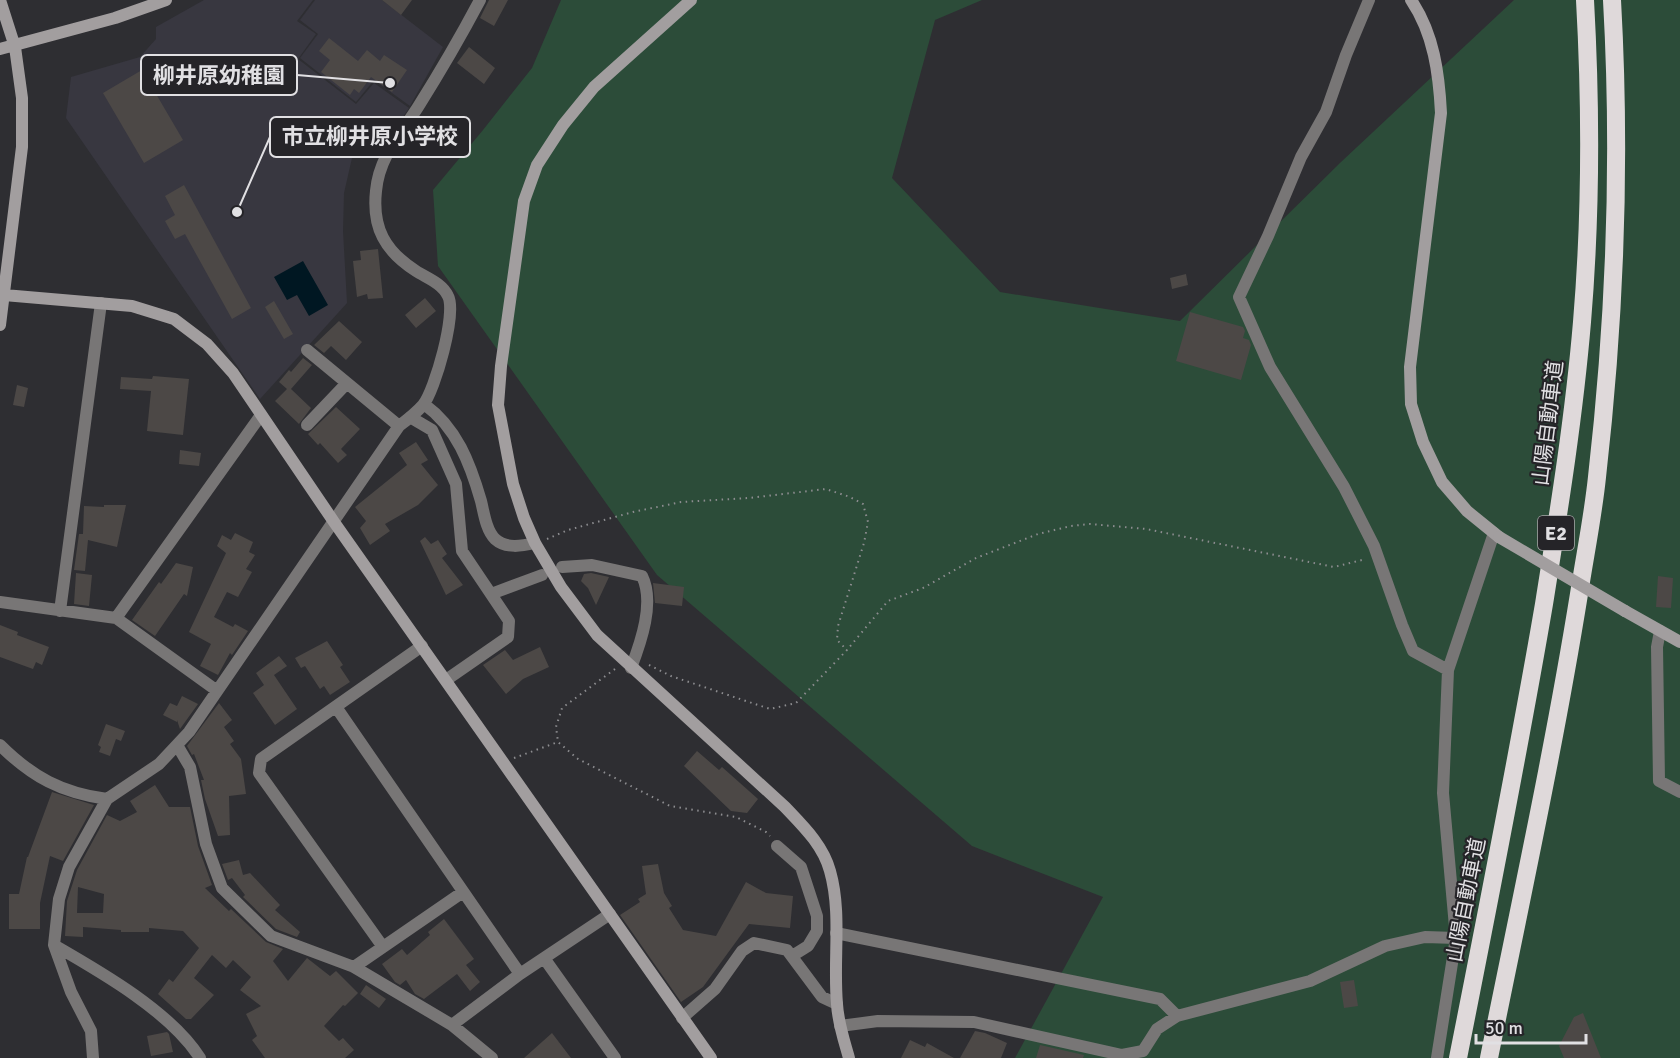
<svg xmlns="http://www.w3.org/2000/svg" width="1680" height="1058" font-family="Signika,'Noto Sans JP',sans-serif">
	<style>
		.built { fill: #383740 }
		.green { fill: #2c4c39 }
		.water { fill: #001722 }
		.building { fill: #4c4846; fill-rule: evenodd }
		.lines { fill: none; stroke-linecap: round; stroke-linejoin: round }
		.path { stroke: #8d8d90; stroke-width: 2; stroke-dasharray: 1.5 4.5; stroke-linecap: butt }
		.street { stroke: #787676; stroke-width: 12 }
		.secondary { stroke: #a29e9f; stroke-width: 12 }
		.highway { stroke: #dfd9da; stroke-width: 18 }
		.secondary-bridge { stroke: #a29e9f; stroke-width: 12 }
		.labels { text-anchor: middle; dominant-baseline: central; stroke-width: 4.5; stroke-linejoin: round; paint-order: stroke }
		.shield { fill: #252428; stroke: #a9a8ab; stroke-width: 1.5 }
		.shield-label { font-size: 20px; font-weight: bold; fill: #e1e0e3 }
		.street-label { font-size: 21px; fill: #e1e0e3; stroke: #252428 }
		.leader { fill: none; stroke: #e1e0e3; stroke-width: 2 }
		.callout-dot { fill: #e1e0e3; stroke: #252428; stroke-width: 2 }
		.callout { fill: #252428; stroke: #e1e0e3; stroke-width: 2 }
		.callout-label { font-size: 22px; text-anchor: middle; font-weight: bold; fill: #e1e0e3 }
	</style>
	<rect width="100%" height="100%" fill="#2e2e32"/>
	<path class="built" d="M204,0H313L297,21L316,34L298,59L356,104L374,83L409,108L397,126L358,147L352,158L344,193L343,231L347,303L260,399L66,118L71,77L140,57L156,39V27Z
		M315,0H382L443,47L410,106L374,80L356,102L300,58L318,34L300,20Z"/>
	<path class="green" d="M561,0H982L935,20L892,178L1000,292L1180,321L1341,162L1514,0H1680V1058H1015L1103,897L972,846L657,575L438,266L433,190L483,130L532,68Z"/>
	<path class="water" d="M303,261L328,305L309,316L297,295L287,300L274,277Z"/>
	<path class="building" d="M382,0H412L401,15Z
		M489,0H508L494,26L480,18Z
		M329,38L358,61L367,50L380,61L384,55L407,70L392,92L371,77L359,93L354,89L350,95L321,72L330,60L319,51Z
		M469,47L495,68L484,84L457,63Z
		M142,70L183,140L144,163L103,93Z
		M184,185L251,308L232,319L185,234L175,239L165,221L175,215L165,196Z
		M378,249L383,298L368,299L367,294L357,297L353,261L361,260L360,251Z
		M1186,274L1188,285L1172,289L1170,278Z
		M425,298L436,311L416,328L405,315Z
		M274,301L293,334L284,339L265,307Z
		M1190,312L1243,327L1245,331L1243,338L1249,340L1251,345L1241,380L1176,361Z
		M339,321L362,342L346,360L331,346L324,353L314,345Z
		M303,358L312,365L291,389L311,408L299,424L275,401L287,389L279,382L289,370L291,372Z
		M153,376L189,379L183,435L147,431L151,391L120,389L121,377L152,379Z
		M17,385L28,388L24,407L13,405Z
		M336,407L360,429L341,449L347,455L338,463L320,443L318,445L308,434Z
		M416,442L428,460L421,464L438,485L418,505L385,524L390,531L370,545L360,528L366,521L355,507L407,465L399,453Z
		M180,450L201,453L199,466L179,464Z
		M104,505H126L117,547L88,540L85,571L74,570L79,534H83L84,506L104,507Z
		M235,533L253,542L249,552L255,555L246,569L252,572L238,597L227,592L214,617L233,627L235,624L248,631L232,655L230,653L218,675L200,666L211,644L189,632L226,553L217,546L222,535L231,540Z
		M425,537L431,544L438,540L447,554L442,558L463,585L446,595L420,541Z
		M176,563L193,567L187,596L184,594L155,636L132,620L159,582L161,584Z
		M76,573L92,575L89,606L74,604Z
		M591,573L609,577L596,605L588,588L581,581L584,574Z
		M1658,576L1673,578L1671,608L1656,607Z
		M653,583L684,587L682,606L655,603Z
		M0,625L18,632L17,635L49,647L42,665L36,662L33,669L0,657Z
		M327,641L343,665L340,667L350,682L330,695L324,686L320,689L305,666L301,668L295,658Z
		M540,647L549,667L523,679L506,694L483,665L505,650L513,660Z
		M279,656L287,666L274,675L297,709L275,725L253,693L264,685L256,673Z
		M182,696L198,704L180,729L177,720V722L163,715L170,703L177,706Z
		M219,703L232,720L224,727L234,741L230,744L241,759L246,794L229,796L230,835L218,836L205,799L201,780H204L194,754L192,755L187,746Z
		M106,724L125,731L121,741L116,739L110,756L99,752L101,747L98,745Z
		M697,751L719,770L722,767L758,799L747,813L731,811L684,766Z
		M155,785L169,807H190L198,846L212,885L205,888L229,911L231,909L266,942L283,949L273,961L288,981L307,958L330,976L336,971L358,993L345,1006L343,1005L324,1026L339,1041L343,1038L354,1050L345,1058H265L252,1040L257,1036L246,1014L261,1006L240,990L251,977L233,960L226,968L212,955L194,978L214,995L191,1019H186L158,994L169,979L173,982L199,948L183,931L149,928V932H121V930L83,927V937L65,936L67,901L77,870L107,815L120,821L137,812L130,801ZM78,887L104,894L103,913H77Z
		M52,792L94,805L63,861L50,856L40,903V929H9V894H19L27,857H28Z
		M239,860L243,875L250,873L280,905L275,910L300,932L297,937L276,929L243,897L245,895L232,878L228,880L222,864Z
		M658,864L664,893L672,906L669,908L683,930L716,936L746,882L766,893L793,896L790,928L749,924L703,987L681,1002L620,915L640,902L638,899L646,894L642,866Z
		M444,919L474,959L466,965L480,982L470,991L457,974L424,999L415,994L406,980L400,985L395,982L382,964L402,949L407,955L430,935L428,932Z
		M1354,980L1358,1006L1344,1008L1340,982Z
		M366,985L386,999L379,1008L360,994Z
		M1583,1013L1601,1058H1564L1559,1046L1574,1017Z
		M975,1031L985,1033L1007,1043L1001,1058H960Z
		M167,1032L169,1034L173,1052L151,1056L147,1036Z
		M552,1033L571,1058H524Z
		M910,1040L925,1047L927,1043L954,1058H901Z
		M1040,1045L1084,1055L1083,1058H1036Z"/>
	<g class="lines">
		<path class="path" d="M547,539L568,530L633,512L681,502L749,498L826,489L850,497L863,504L868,522L864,543L838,626L837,640L847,650
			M649,665L671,676L770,709L796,703L847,650L888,601L923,588L976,558L1038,534L1071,526L1090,524L1146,529L1334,567L1366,559
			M615,669L562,708L556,727L558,742L578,759L670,806L736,817L766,832L770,836
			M514,758L558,742"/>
		<path class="street" d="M1369,0L1346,55L1326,112L1301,157L1268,236L1239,297L1270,367L1344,487L1374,546L1402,625L1413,651L1448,670
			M307,350L399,426
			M424,404C457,428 470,463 481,501C484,513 486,530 495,539C506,549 522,546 535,543
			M410,417L432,430L456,484L462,551L509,621L508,637L446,680
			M307,425L347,383
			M562,567L592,565L642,576C655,602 641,642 631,668
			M491,594L542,575
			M0,602L116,618L216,690
			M60,611L101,303
			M116,618L261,415
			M1660,631L1657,647L1659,781L1680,792
			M336,707L520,974
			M0,745C32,777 62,793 107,799
			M177,745L190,767L206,844L222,888L271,936L354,967L452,1025L492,1058
			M777,846L801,867L817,916V931L808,946L792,956
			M836,933L1160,999L1177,1016
			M54,945C101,972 171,1012 200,1058
			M383,947L259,773L261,759L422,646
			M544,958L615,1058
			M354,967L463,892
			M682,1018L715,989L742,951L754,943L787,950L822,997L837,1004
			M452,1025L520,974L610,914
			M840,1026L878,1021L974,1022L1122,1055L1143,1051L1157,1029L1177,1016L1310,981L1385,946L1425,937L1456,938
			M93,1058L91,1031L71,992L54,945L59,899L69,867L107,799L159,764L189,732L399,426C407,420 416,413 423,405C435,390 457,313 448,296C442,283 427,278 416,271C385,251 372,228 376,191C379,157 400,135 418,107C440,72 461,36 480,0
			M1437,1058L1456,938L1443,793L1448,670L1494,533"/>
		<path class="secondary" d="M691,0L594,87L563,125L537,165L524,201L501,366L498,405L513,484L524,518L535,543L561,587L597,635L785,807C803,826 823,845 830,871C842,913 833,960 837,1004C838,1023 844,1040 849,1058
			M1411,0C1434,34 1439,74 1441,113L1410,367L1411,404L1423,442L1442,482L1467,511L1499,537
			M0,49L115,18L166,0
			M4,295L132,306L174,319L207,344L233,373L334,522L711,1058
			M0,325L22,147V98L15,47L0,0
			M1625,611L1680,642"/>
		<path class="highway" d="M1458,1058C1488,907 1518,756 1544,604C1559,510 1574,417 1582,322C1591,215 1591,107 1585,0
			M1489,1058C1520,904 1554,749 1579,594C1585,555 1593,516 1597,477C1615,319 1621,159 1612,0"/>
		<path class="secondary-bridge" d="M1499,537L1625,611"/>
	</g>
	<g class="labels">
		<rect class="shield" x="1538" y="516" width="36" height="34" rx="4.5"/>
		<g class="shield-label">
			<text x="1556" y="533">E2</text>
		</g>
		<g class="street-label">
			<text transform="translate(1548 423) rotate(-83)">山陽自動車道</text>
			<text transform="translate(1466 900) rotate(-79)">山陽自動車道</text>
		</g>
	</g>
	<path class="leader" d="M390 83L297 75M237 212L270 137"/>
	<g class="callout-dot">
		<circle cx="390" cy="83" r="6"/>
		<circle cx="237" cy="212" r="6"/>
	</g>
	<g class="callout">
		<rect x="141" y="55" width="156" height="40" rx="6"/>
		<rect x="270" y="117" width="200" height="40" rx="6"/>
	</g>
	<g class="callout-label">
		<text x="219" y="83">柳井原幼稚園</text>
		<text x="370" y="144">市立柳井原小学校</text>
	</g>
	<path d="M1476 1034v9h110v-9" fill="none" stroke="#e1e0e3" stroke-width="3"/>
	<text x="1485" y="1034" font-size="18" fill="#e1e0e3" stroke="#252428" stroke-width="4.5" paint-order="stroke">50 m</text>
</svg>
